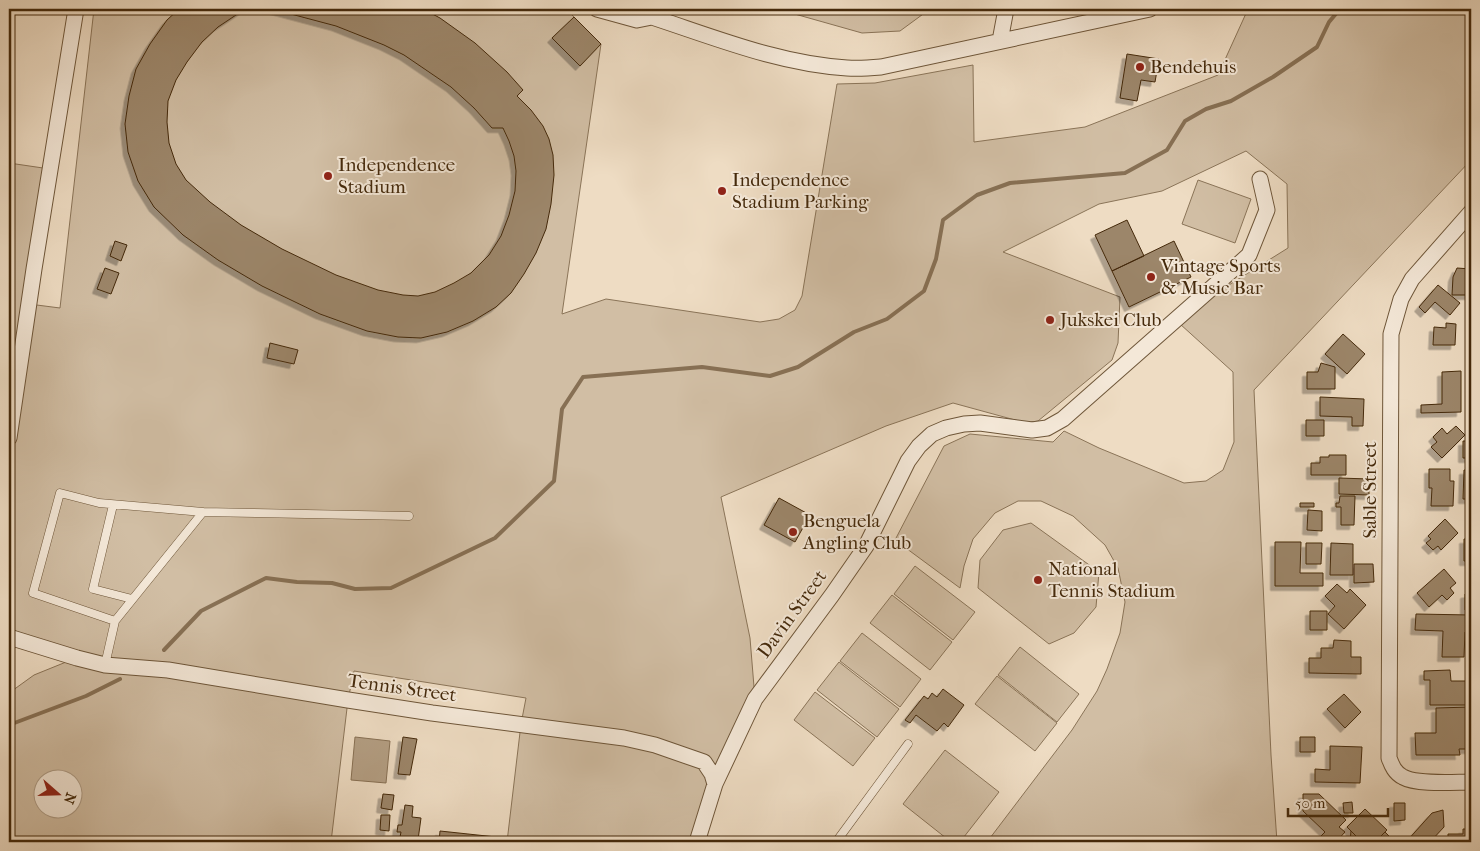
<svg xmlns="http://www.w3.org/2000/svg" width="1480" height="851" font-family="'IM FELL French Canon',serif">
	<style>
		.green { fill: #d1bea4; stroke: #8a7458; fill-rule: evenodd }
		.water { fill: #b49f84; stroke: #877054 }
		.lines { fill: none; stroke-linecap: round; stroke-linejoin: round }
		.stream { stroke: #877054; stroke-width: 4 }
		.building { fill: #9c866b; stroke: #44290b; filter: url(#shadow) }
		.lane-casing { stroke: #6e5639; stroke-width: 9 }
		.street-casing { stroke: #6e5639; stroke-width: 17 }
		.lane { stroke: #f4e8d8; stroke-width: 8 }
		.street { stroke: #f4e8d8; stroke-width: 15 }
		.poi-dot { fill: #8f2418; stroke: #f4e8d8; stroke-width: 2 }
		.labels { text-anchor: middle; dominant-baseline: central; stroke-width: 4; stroke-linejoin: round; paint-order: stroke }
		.poi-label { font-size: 19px; fill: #44290b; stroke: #f4e8d8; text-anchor: start }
		.street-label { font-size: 19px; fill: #44290b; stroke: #f4e8d8 }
	</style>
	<defs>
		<filter id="shadow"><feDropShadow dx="-4.5" dy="4.5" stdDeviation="0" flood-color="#0004"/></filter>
	</defs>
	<rect width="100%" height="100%" fill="#eedcc3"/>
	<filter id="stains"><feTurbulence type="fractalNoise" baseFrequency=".004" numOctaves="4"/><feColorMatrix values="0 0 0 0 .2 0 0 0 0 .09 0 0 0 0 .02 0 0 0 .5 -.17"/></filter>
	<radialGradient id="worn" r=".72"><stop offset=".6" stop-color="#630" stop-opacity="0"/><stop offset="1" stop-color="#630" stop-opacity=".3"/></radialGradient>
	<path class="green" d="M94,9L567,10L601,44L562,314L606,299L760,322L779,319L795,310L802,296L837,84L875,83L973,65L974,142L1085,127L1218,75L1248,9H1471V160L1254,390L1271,755L1277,842H987L1072,730L1097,691L1107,669L1120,633L1125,602L1118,568L1105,545L1073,516L1041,501H1018L995,513L973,539L964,566L960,588L895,540L944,446L970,434L1053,442L1064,431L1099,448L1184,483L1206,481L1223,470L1234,442L1233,372L1180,324L1208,298L1288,248L1287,184L1246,151L1162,191L1099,204L1003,252L1120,297L1118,343L1112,360L1038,421L1026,423L953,403L886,426L721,497L750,638L755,699L697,842H507L521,724L526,698L354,671L348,700L331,842H9V693L34,675L76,658L9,637V438L29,304L60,308ZM42,778H72V808H42Z
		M777,9H930L900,31L862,33Z
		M9,163L43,168L9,410Z
		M1198,180L1251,199L1235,243L1182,224Z
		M1031,523L1099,572L1096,607L1074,633L1049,644L978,588L980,560L1003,530Z
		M915,566L975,612L953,640L894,594Z
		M892,595L952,642L930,670L870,623Z
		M862,633L921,679L900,707L840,661Z
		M1020,647L1079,694L1057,722L998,675Z
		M839,662L899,709L877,737L817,690Z
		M997,676L1057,723L1035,751L975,704Z
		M815,692L875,738L853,766L794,720Z
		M945,750L999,792L960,842H951L903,804Z"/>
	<path class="water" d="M355,737L390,741L386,783L351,780Z"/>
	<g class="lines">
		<path class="stream" d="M164,650L201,611L266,578L297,582L332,583L355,589L391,588L495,538L554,481L562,409L583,377L702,367L770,376L798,367L854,332L887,319L924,291L936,259L943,220L977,195L1010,183L1125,173L1167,150L1185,121L1206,109L1231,101L1273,77L1317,47L1329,22L1340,9
			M9,725L86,696L120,679"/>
	</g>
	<path class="building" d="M179,9H245L218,27L202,42L187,62L176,80L168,101L167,122L169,143L176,164L186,180L210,202L241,225L282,249L336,275L378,290L403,295L418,296L435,292L454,283L471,273L489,255L501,236L509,215L515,191L516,171L514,156L509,141L503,128H492L474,108L451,87L404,55L384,45L336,26L272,9H423L440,18L475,43L507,72L523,90L517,96L531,110L543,126L549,139L553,155L554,175L551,204L546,229L536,253L524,274L511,293L496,307L473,321L447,332L421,338L398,337L367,331L320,314L262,286L218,260L183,235L154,207L138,181L128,152L125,124L129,96L136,69L150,44L167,20Z
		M574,17L601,44L580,66L552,38Z
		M1127,54L1159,59L1155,82L1141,80L1137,101L1120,98Z
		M1127,220L1144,256L1112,271L1095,235Z
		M115,241L127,245L121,261L110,256Z
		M1174,241L1191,277L1129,307L1112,271Z
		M105,268L119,273L111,294L97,289Z
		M1457,268L1471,269V295H1452L1453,277Z
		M1438,285L1460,303L1450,315L1435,302L1425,313L1419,307Z
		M1446,323L1456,324L1455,345H1433L1434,327L1446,328Z
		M1343,334L1365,354L1347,374L1325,354Z
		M270,343L298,350L294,364L267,358Z
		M1321,363L1335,367V389H1307V372H1318Z
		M1461,371V412L1421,413V405L1442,404V372Z
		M1320,397L1364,399L1363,426H1352V417L1320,416Z
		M1306,420H1324V436H1306Z
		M1456,426L1465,435L1442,458L1431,447L1437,442L1433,437L1442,428L1447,434Z
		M1463,441H1471V458H1463Z
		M1329,455H1346V475H1311V463H1320V457H1329Z
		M1429,469H1450V481H1454L1453,506H1431L1432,488H1429Z
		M1464,470H1471V499H1463Z
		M1339,478L1369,479V495L1339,494Z
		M1340,496H1355L1354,525H1341V507H1336V503H1339Z
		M779,498L810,515L795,542L764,525Z
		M1300,503H1314V507H1300Z
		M1308,510L1322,511V531L1307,530Z
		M1445,519L1458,533L1441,550L1438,546L1433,550L1426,543L1431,539L1428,536Z
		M1464,539H1471V561H1464Z
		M1275,542H1301L1300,573H1323V586H1275Z
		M1306,543H1322L1321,564H1306Z
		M1331,543L1353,544V575H1330Z
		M1354,564H1373L1374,582L1354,583Z
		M1444,569L1456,583L1450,588L1454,593L1447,600L1442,595L1429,607L1417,593Z
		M1337,584L1347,593L1350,589L1366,605L1344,629L1328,614L1335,606L1325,596Z
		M1471,593V610H1465V594Z
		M1310,611H1327V630H1310Z
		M1416,614L1471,615V632H1465L1464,657H1442L1443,631L1415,630Z
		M1334,640L1351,641V657H1361V674L1309,673V658H1321V648H1333Z
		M1450,670L1451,681H1471V705H1430V680H1424V671Z
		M943,689L964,705L948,727L944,723L937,731L916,715L910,723L905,720L924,696L928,699L932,693L937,697Z
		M1344,694L1361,712L1345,728L1327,709Z
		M1471,707V749H1459L1460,755H1416L1415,733H1436V708Z
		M403,737L417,739L410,775L398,774Z
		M1300,737H1315V752H1300Z
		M1330,746L1362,747L1360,783L1315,782V769L1330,770Z
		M383,794L394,795L392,810L381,808Z
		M1303,794H1319L1346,820L1339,827L1345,832L1336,842H1326L1320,837L1325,832L1303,811Z
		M1352,802L1353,813H1344L1343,803Z
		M1394,803H1405V820L1394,821Z
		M405,805L413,806L412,817L421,818L418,840L400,837L401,832H397L398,825H402Z
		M1365,809L1387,830L1375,842H1362L1347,827Z
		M1443,810L1444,827L1430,842H1406L1432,813Z
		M381,815H390L389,831L380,830Z
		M1463,829H1471V842H1448V834H1463Z
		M440,831L496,837L495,842H439Z
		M1351,831L1362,842H1350Z
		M1385,832L1392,839L1391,842H1375Z"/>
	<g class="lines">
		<g class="lane-casing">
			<path id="lane" d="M113,505L93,589L132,599
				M115,621L33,593L60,493L99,503L203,512
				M105,665L115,621L203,512L409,516
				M836,842L908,744"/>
		</g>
		<g class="street-casing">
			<path id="street" d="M597,9L637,20L652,17
				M645,9L652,17C716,38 780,64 847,68C858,69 870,68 881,67L1150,9
				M1000,41L1006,9
				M1471,212L1412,279L1401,299L1391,334L1389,758C1392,766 1395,773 1403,777C1417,785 1454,782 1471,782
				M9,438L34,269L76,9
				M9,637L77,658L105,665L168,670L348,700L432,713L624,738L655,745L704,762L712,774L715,784L697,842
				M715,784L755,699L832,595L866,546L908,461L919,446L932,434L946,428L964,424L980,423L1032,430L1047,428L1063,419L1249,255L1267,210L1260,179"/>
		</g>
		<use href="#lane" class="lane"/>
		<use href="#street" class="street"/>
	</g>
	<g class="poi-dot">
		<circle cx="1140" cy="67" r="5"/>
		<circle cx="328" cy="176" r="5"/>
		<circle cx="722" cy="191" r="5"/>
		<circle cx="1151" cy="277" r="5"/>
		<circle cx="1050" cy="320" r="5"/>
		<circle cx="793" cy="532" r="5"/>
		<circle cx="1038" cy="580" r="5"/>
	</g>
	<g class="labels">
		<g class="poi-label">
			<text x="1150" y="67">Bendehuis</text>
			<text x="338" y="165">Independence<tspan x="338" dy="22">Stadium</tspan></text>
			<text x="732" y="180">Independence<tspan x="732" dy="22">Stadium Parking</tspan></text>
			<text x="1161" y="266">Vintage Sports<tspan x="1161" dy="22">&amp; Music Bar</tspan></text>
			<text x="1060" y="320">Jukskei Club</text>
			<text x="803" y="521">Benguela<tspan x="803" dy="22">Angling Club</tspan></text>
			<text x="1048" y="569">National<tspan x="1048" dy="22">Tennis Stadium</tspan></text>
		</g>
		<g class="street-label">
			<text transform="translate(1370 490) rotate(-90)">Sable Street</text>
			<text transform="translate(792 614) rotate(-54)">Davin Street</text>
			<text transform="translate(402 688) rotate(8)">Tennis Street</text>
		</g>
	</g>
	<rect width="1480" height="851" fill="none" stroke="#eedcc3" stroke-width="30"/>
	<rect x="10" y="10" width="1460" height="831" fill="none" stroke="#44290b" stroke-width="2.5"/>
	<rect x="15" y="15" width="1450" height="821" fill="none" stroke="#44290b"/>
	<g transform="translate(58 794) rotate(110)"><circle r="24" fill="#f4e8d8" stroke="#ae9c86"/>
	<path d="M0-4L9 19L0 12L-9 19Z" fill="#8f2418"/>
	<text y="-8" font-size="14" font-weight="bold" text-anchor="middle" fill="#44290b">N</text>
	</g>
	<path d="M1288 808v8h100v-8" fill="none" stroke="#44290b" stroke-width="2.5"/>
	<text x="1295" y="808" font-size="15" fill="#44290b" stroke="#f4e8d8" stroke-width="4" paint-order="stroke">50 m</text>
	<rect width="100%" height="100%" filter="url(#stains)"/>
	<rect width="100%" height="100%" fill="url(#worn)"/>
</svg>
